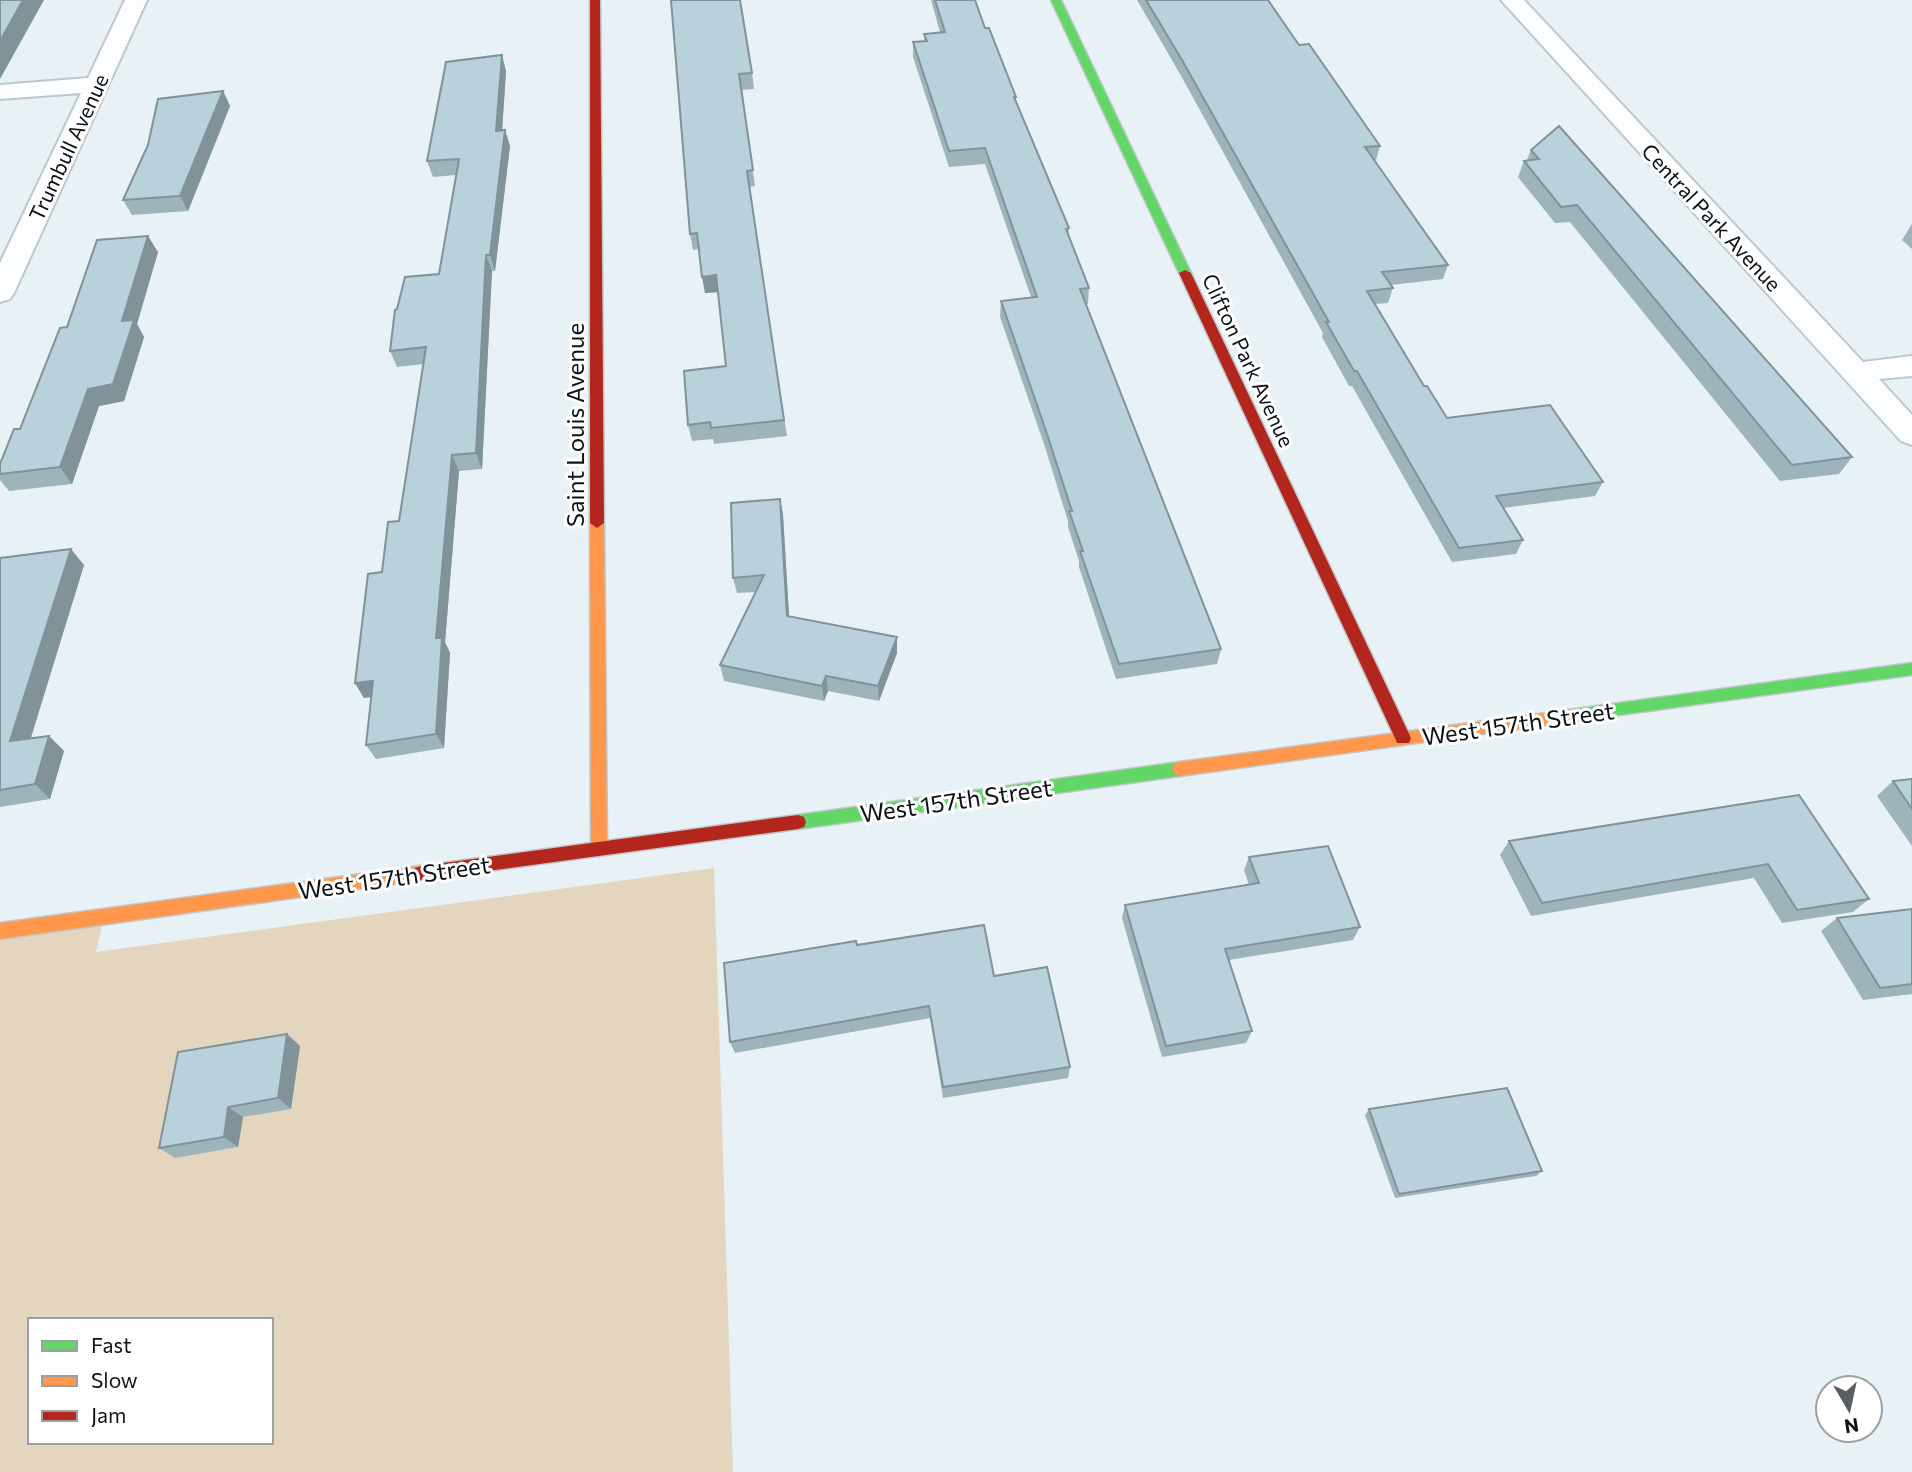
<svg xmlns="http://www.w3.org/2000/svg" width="1912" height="1472" font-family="Commissioner,sans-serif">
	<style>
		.green { fill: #e4d5bf; fill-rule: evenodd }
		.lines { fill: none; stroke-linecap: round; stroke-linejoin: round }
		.street-casing { stroke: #c0c7ca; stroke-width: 4 }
		.fast-casing { stroke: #c0c7ca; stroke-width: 3 }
		.slow-casing { stroke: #c0c7ca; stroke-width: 3 }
		.jam-casing { stroke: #c0c7ca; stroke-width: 3 }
		.street { fill: #fcfdfe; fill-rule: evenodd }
		.fast { fill: #63d668; fill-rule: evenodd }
		.slow { fill: #ff974d; fill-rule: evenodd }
		.jam { fill: #b3261e; fill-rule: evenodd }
		.wall { fill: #9eb4bb }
		.shaded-wall { fill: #819299 }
		.building { fill: #b8d1da; stroke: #819299; stroke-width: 2 }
		.labels { text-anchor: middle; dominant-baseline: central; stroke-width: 6; stroke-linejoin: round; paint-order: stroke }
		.far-street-label { font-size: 21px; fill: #0b1114; stroke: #fff }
		.street-label { font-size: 24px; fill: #0b1114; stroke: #fff }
	</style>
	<rect width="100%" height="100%" fill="#e8f1f5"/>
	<path class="green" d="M714,868L733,1472H0V931L104,917L96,952ZM30,1320H271V1442H30Z"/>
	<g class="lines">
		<g class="street-casing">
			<path id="street" d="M125,0H147L14,293L10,299L0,302V263L81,93L0,99V85L88,78Z
				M1501,0H1524L1863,362L1912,356V376L1879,379L1912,415V445L1901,441Z"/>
		</g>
		<g class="fast-casing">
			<path id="fast" d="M1051,0H1061L1191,273L1189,275L1179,273Z
				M1912,663V675L1568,722L1562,720L1560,716L1562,712L1568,710Z
				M1180,762L1186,764L1188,769L1186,774L1180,776L798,829L792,827L790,822L792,817L798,815Z"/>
		</g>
		<g class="slow-casing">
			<path id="slow" d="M597,518L604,523L607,849L605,854L599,856L593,854L591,849L590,523Z
				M1568,710L1574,712L1576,716L1574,720L1568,722L1180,776L1174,774L1172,769L1174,764L1180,762Z
				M421,866L427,868L430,873L427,878L421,880L0,939V923Z"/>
		</g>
		<g class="jam-casing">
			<path id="jam" d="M590,0H600L604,523L597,528L590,523Z
				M1185,270L1191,273L1411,738L1409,743H1397L1395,738L1179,273Z
				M798,815L804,817L806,822L804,827L798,829L421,880L415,878L412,873L415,868L421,866Z"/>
		</g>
		<use href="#street" class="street"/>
		<use href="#fast" class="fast"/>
		<use href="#slow" class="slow"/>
		<use href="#jam" class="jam"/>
	</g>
	<path class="wall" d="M671,0L752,73L754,89L742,90L755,186L749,187L787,436L714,444L713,439L692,441L688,425L726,366L718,292L705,293L699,249L693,250L690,234Z
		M931,0H975L985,28L1016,97V102L1069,228L1068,236L1089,288L1088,304H1086L1221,649L1217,664L1116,679L1079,567V561L1068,527V521L1044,444L1000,317L1001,301L1031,297L985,164L949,167L913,57V42L924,41V34L940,32Z
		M1137,0H1268L1299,45L1380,146L1376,160H1374L1448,265L1443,279L1391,285L1393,288L1388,303L1375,304L1424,386L1447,418L1603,482L1595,496L1504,508L1523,540L1516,554L1452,562L1352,386H1349L1322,337L1323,333L1180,74Z
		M506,71L502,131L505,130L510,146L495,271H492L482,469L459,471L445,642L450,653L444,748L376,759L366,745L371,697L364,698L355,683L382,572L399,521L423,364L397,367L390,351L397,309L439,274L456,175L433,177L427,161Z
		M223,91L230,106L188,211L132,215L123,200Z
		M1531,150L1852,457L1839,474L1780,481L1570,222L1555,223L1518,177L1524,161L1527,160Z
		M1912,224V249L1902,240Z
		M158,252L137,324L144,337L124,401L99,406L72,484L9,491L0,480V464L20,429L67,327Z
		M780,499L783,515L789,616L897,653L879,701L828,691L824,701L724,681L720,665L756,592L737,593L733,578Z
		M0,558L84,565L31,738L49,736L64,751L50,799L0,807Z
		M1912,779V846L1877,796L1893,781Z
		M1799,795L1869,899L1853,912L1782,923L1754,878L1531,916L1500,855L1509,841Z
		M1249,857L1360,927L1353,940L1229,960L1252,1031L1246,1043L1162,1057L1122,918L1125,905L1249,885L1244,870Z
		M1912,909V994L1863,1000L1821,931L1837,918Z
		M857,945L994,976L1070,1067L1068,1078L943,1098L930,1018L735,1053L730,1042Z
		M287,1034L300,1046L291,1109L243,1117L238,1147L175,1158L159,1148Z
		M1369,1109L1542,1171L1536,1176L1395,1198L1365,1115Z"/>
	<path class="shaded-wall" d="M23,0H44L0,79V41Z
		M502,55L506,71L501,147L496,131Z
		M223,91L230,106L188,211L180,196Z
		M505,130L510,146L495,271L490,255Z
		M148,236L158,252L137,324L144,337L124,401L99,406L72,484L60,467L88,389L122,321Z
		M486,255L492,271L482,469L476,453Z
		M716,275L719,292L705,293L702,277Z
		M452,455L459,471L445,642L450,653L444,748L436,734V638Z
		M780,499L783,515L790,632L787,616Z
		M71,549L84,565L25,756L10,741Z
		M897,637V653L879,701L878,686Z
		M826,676L828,691L824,701L822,686Z
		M373,681L382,695L364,698L355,683Z
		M49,736L64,751L50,799L35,784Z
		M287,1034L300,1046L291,1109L278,1098Z
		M228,1107L243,1117L238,1147L224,1137Z"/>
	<path class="building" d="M0,0H23L0,41Z
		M671,0H740L752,73L739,74L753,170L747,171L784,420L711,428L710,422L688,425L684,371L726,366L716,275L702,277L697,233L690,234Z
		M935,0H975L985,28H989L1016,97H1014L1069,228L1066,229L1089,288L1080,289L1221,649L1119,664L1080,551H1083L1069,511H1072L1045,428L1001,301L1037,297L985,148L949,151L913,42L927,41L924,34L945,32Z
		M1146,0H1268L1299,45L1309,44L1380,146L1365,147L1448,265L1382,272L1393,288L1367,291L1424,386H1427L1447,418L1550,405L1603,482L1496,496L1523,540L1459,548L1357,371H1354L1326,322H1329L1182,60Z
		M502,55L496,131L505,130L490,255H486L476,453L452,455L436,638H442L436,734L366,745L373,681L355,683L368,574L382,572L388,522L399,521L426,347L390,351L395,310L397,309L405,277L439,274L459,159L427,161L446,62Z
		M223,91L180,196L123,200L148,145L158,99Z
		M1559,126L1852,457L1792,465L1577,205L1561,207L1524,161L1539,159L1531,150Z
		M148,236L122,321L134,320L113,384L88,389L60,467L0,474V464L14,429H20L60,328L67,327L97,240Z
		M780,499L787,616L897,637L878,686L826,676L822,686L720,665L764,575L733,578L731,503Z
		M71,549L10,741L49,736L35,784L0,790V558Z
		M1912,779V809L1893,781Z
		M1799,795L1869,899L1797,910L1768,864L1542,903L1509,841Z
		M1328,846L1360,927L1225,949L1252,1031L1166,1046L1125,905L1259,883L1249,857Z
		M1912,909V984L1880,988L1837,918Z
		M984,925L994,976L1047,967L1070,1067L943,1087L929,1006L730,1042L724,963L856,941L857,945Z
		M287,1034L278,1098L228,1107L224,1137L159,1148L178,1052Z
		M1507,1088L1542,1171L1399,1194L1369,1109Z"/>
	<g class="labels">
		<g class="far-street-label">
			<text transform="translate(68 147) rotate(-65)">Trumbull Avenue</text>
			<text transform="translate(1712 217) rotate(47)">Central Park Avenue</text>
			<text transform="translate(1249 360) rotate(65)">Clifton Park Avenue</text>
		</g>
		<g class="street-label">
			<text transform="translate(574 425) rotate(-90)">Saint Louis Avenue</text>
			<text transform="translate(1518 723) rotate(-8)">West 157th Street</text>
			<text transform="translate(956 800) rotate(-8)">West 157th Street</text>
			<text transform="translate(394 877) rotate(-8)">West 157th Street</text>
		</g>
	</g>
	<rect x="28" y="1318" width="245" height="126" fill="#ffffff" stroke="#9da0a1" stroke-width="2"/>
	<rect x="42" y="1341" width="35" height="10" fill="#63d668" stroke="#9da0a1" stroke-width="2"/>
	<text x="91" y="1353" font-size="21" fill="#0b1114">Fast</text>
	<rect x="42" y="1376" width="35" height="10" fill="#ff974d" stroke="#9da0a1" stroke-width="2"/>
	<text x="91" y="1388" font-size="21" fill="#0b1114">Slow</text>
	<rect x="42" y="1411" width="35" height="10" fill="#b3261e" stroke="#9da0a1" stroke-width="2"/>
	<text x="91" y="1423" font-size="21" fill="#0b1114">Jam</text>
	<g transform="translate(1849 1409) rotate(171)"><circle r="33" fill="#ffffff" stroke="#9da0a1" stroke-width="2"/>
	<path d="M0-5L12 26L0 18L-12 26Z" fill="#585f63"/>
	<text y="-10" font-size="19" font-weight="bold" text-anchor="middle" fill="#0b1114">N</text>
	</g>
</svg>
